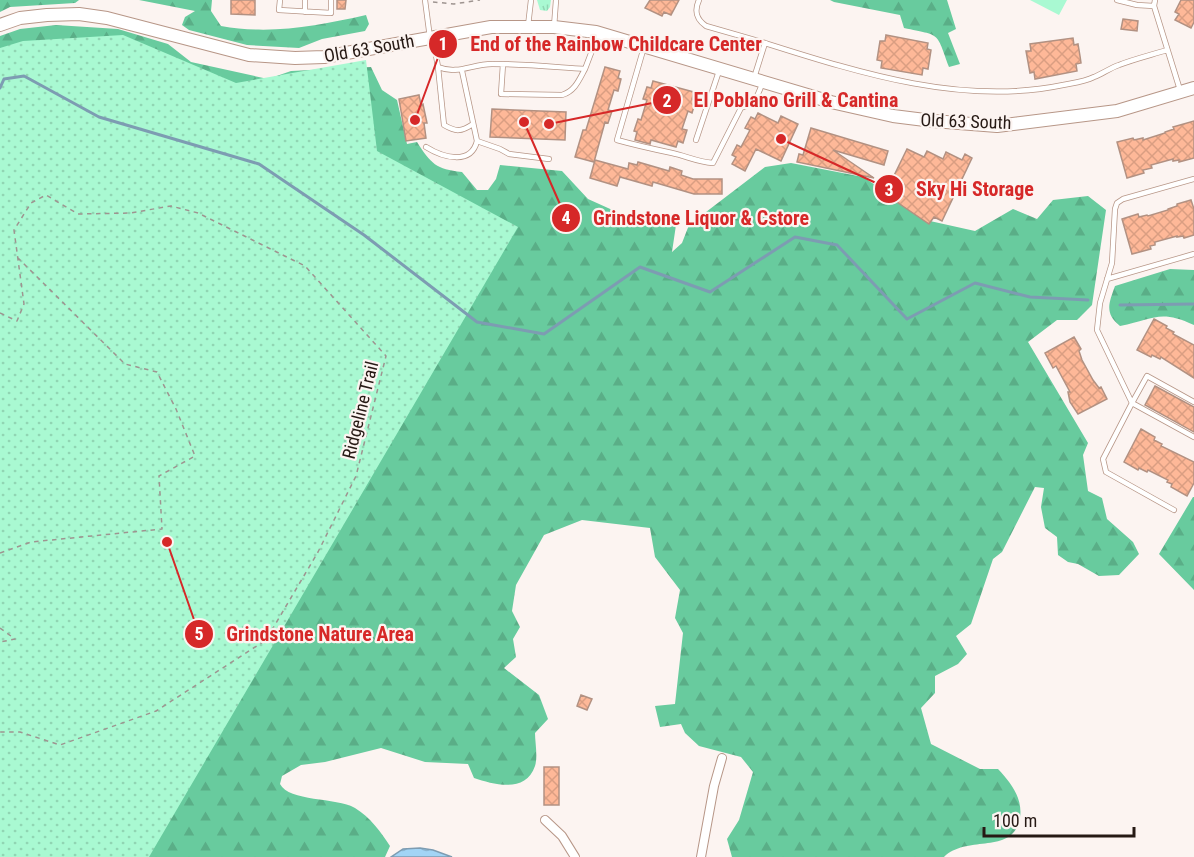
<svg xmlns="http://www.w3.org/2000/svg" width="1194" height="857" font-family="'Roboto Condensed',sans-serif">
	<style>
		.grass { fill: url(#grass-tufts) }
		.forest { fill: url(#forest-firs) }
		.park { fill: url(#park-dots) }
		.pitch { fill: #a9f9d2 }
		.water { fill: url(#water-waves); stroke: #7d9cb2; stroke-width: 1.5 }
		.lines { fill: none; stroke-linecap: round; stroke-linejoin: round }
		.stream { stroke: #7d9cb2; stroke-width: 3 }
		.building { fill: url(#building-cross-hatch); stroke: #b29182; stroke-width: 1.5 }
		.service-casing { stroke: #b79687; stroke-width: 6 }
		.minor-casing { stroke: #b79687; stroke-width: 10 }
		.secondary-casing { stroke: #b79687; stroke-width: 14 }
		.path { stroke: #9e9490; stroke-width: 1.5; stroke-dasharray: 4.5 4.5; stroke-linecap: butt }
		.service { stroke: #fff; stroke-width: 4.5 }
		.minor { stroke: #fff; stroke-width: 8 }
		.secondary { stroke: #fff; stroke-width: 12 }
		.labels { text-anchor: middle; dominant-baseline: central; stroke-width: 4.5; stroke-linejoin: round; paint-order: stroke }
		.street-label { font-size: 18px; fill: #261914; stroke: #fcf4f1 }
		.leader { fill: none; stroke: #d62828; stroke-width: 2 }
		.callout-dot { fill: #d62828; stroke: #fcf4f1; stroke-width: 2 }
		.mark-label { font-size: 18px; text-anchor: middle; font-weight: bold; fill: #fff }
		.callout-label { font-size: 20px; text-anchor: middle; font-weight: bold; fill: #d62828; stroke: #fcf4f1; stroke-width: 4.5; stroke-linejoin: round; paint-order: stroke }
	</style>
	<defs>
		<pattern id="grass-tufts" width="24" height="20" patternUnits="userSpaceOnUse" patternTransform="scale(1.5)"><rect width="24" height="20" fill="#a9f9d2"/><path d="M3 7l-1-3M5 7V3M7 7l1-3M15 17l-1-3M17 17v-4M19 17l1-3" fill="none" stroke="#91d5b3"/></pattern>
		<pattern id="forest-firs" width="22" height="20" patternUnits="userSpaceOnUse" patternTransform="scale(1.5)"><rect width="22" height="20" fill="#68cb9e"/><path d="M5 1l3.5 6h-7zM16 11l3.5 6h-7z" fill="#5aae87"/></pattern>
		<pattern id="park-dots" width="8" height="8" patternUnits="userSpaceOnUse" patternTransform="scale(1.5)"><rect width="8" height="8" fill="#a9f9d2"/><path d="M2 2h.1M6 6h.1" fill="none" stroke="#91d5b3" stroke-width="1.8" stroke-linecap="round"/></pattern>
		<pattern id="water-waves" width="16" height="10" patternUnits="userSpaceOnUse" patternTransform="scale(1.5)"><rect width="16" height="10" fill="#a2d4f5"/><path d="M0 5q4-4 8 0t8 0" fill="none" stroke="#8bb5d1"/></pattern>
		<pattern id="building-cross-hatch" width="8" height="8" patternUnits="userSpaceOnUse" patternTransform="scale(1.5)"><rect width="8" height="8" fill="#feb898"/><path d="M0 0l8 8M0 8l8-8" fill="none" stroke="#da9e82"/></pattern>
	</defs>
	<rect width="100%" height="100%" fill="#fcf4f1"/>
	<path class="grass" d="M537,0H551L550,7L547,11L540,10Z"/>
	<path class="forest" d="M0,0H79L75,3L10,7L0,12Z
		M139,0H212L211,11L221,26C271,35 317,26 366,15L369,24L365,31L322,39L299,48L247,45L189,30L182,25L185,17L195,11Z
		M830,0H947L956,29L948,33L960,64L949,67C936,31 941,36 904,28L900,15L834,2Z
		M56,25L118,29L168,44L191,62L268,79L291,71L371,67L382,90L397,100L407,144L417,142C431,164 436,169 462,172L477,190H488L496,179L500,165L562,171L588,199L648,226L676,225L672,252L682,243L689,225L765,167L791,163L863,177L930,221L975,231L1013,209L1037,219L1053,200L1088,196L1106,210L1092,305L1077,320H1057L1028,342L1088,443L1083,455L1088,491L1102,498L1107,519L1133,542L1139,554L1119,575L1099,576L1078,564L1068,562L1058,555L1057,537L1045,528L1041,507L1044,488L1035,487L1002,552L993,559L971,624L956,636L967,654L958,664L935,676V693L921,708L931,744L980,769H998C1011,783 1023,798 1020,818C1013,856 968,834 944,857H732L727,839L739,820L753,772L741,757L699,746L685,733L681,724L660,727L655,706L675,704L683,633L675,618L680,590L655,557L650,528L582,520L544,535L516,585L512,611L520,627L513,639L516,657L504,668L539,695L548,719L535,733C535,742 538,757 535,766C526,793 495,785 474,778L468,764L425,762L381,748L325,762L301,765L282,776L280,784C289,802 336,797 355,808C370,817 381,832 390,846L385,857H0V36L20,29Z
		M1170,269L1194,270V325C1160,309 1154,319 1120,326C1104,313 1109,303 1115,286Z
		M1193,497H1194V590L1159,554Z"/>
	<path class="park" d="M123,35L236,83L366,60L377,151L518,227L149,857H0V48L23,41Z"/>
	<path class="pitch" d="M1030,0H1067L1059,15Z"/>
	<path class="water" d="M420,848L433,850L452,857H391L403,849Z"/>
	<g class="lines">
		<path class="stream" d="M0,88L4,79L24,76L99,117L259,164L364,235L477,322L544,334L640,267L710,292L795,237L837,245L907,319L975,283L1030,297L1088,300
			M1120,305L1194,304"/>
	</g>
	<path class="building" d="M231,0H255V15L231,14Z
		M337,0H346L345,9H337Z
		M650,0H679L671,15L664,12L662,16L645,8Z
		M1181,0H1194V22L1191,28L1175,20L1179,14L1175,12Z
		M1123,19L1138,21L1137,31L1121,29Z
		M886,35L928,43L927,49L931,50L928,69L923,68L922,75L881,68L882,61L877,60L880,41H885Z
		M1073,38L1074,45L1078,44L1080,56L1081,63L1076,64L1077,71L1035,79L1034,72L1030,73L1026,51H1031L1030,44Z
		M605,67L620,71L618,78L621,79L618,91L614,90L608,110L612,111L608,123L605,122L594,162L575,157L583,130H586Z
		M653,81L694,92L692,99L696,100L692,113L688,111L682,129L687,130L683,143L678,141L676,147L651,140L650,144L635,140L637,132L634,131L638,119L641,120L647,100L643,99L647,87L651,88Z
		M419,95L421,105L423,104L427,123H424L426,138L406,141L399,99Z
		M492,109L566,112L565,140L490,137Z
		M758,113L778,123L781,116L798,124L781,161L756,149L745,171L732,164L736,157L732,155L737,145L741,147L750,130L745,128L751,117L755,119Z
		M1194,121V158L1179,162V160L1173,161V159L1151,165L1152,168L1143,170L1144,173L1127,178L1117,142L1133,138L1134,140L1143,138V140L1165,133V132L1174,129L1173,127Z
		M811,128L888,151L884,165L833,150L874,178L797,162L799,154L803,155Z
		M907,149L924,157L927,151L943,159L946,152L962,160L965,154L972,158L942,221L934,217L929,224L885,194Z
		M595,160L628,169L629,163L637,165L638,162L669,171L670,167L682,171L681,175L693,179H722V194H694L653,182L652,186L620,177L617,186L590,178Z
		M1191,200L1194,209V235L1184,238L1183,236L1177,237V236L1155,242V245L1150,246L1151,249L1132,254L1122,219L1138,214L1139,217L1147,215L1148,216L1168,210V209L1177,206V204Z
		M1154,319L1167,326L1166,328L1174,332L1173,334L1194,345V378L1161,357L1160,359L1152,355L1151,357L1137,350Z
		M1074,337L1081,349L1079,351L1082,360L1093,380L1099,388L1101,387L1107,399L1078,414L1070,402L1068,392H1070L1056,366L1053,368L1045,353Z
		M1155,386L1194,407V432L1145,405Z
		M1141,429L1155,437L1154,440L1162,444L1161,446L1194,462V483L1187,496L1171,487L1172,484L1167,482L1168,480L1148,470L1147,472L1139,468L1138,470L1124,462Z
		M581,695L592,699L587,710L577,706Z
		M544,767H559V805H544Z"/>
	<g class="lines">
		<g class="service-casing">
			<path id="service" d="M280,0L279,10L331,13V0
				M425,0L430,38
				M699,0C694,11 696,19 706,26L765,43
				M1117,0L1137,5L1154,6
				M1155,0L1154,6L1180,90
				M305,12V0
				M528,26L531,0
				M554,27L556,0
				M433,38L438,67C458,75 472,64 492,64C523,64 554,67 585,69L593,48L596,32
				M644,47L617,140C635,145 653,149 672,153C686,156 698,162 713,163L741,108C755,103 757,98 762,84
				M503,64L501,94L562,95C575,91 579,80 585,69
				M438,67L444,125C456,132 461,132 473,124
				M754,78L765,43C860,73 963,106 1063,85C1073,83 1084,82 1094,77C1102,74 1110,68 1119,65C1134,59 1151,55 1167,50
				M696,140L719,71
				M477,141L500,149L509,154L549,159
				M426,147C442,157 471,166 477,141L462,71
				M1107,279L1194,254
				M1194,402L1147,376L1132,403L1194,437
				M1174,510L1106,472L1103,459L1132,403L1097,330L1100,303L1112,263L1115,209L1117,203L1123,199L1194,179"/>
		</g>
		<g class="minor-casing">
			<path id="minor" d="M545,820L562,836L575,857
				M701,857L714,786L722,758"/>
		</g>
		<g class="secondary-casing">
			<path id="secondary" d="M0,25L20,18L47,15L79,14L107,18L249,55L295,58L324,57L491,27H554L596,32L831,102L893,116L933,121L997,126L1117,111L1194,88"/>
		</g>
		<path class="path" d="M433,2L454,4L480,0
			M0,313L17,321L24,304L14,230L31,203L46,195L78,214L130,213L171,206L198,213L305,266L386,356L356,476L318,552L266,640L156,711L60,745L20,732H0
			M0,553L31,542L162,529L159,476L195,456L176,409L157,372L125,364L18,258
			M0,628L15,639L0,642"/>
		<use href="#service" class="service"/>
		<use href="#minor" class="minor"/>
		<use href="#secondary" class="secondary"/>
	</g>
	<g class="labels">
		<g class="street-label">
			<text transform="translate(369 48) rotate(-10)">Old 63 South</text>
			<text transform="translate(966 121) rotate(2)">Old 63 South</text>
			<text transform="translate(360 410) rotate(-76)">Ridgeline Trail</text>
		</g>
	</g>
	<path class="leader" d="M415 120L443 44M549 124L667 100M781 139L889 189M524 122L566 218M167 542L199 634"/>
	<g class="callout-dot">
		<circle cx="415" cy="120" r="6"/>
		<circle cx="549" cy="124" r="6"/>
		<circle cx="781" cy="139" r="6"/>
		<circle cx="524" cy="122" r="6"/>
		<circle cx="167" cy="542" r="6"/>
		<circle cx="443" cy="44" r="15"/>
		<circle cx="667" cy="100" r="15"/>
		<circle cx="889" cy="189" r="15"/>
		<circle cx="566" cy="218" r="15"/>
		<circle cx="199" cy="634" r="15"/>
	</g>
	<g class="mark-label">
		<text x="443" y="50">1</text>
		<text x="667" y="107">2</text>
		<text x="889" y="196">3</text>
		<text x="566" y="224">4</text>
		<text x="199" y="640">5</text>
	</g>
	<g class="callout-label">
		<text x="616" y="51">End of the Rainbow Childcare Center</text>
		<text x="796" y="107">El Poblano Grill &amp; Cantina</text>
		<text x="975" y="196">Sky Hi Storage</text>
		<text x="701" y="225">Grindstone Liquor &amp; Cstore</text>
		<text x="320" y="641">Grindstone Nature Area</text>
	</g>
	<path d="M984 827v9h150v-9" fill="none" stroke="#261914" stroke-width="3"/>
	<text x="993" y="827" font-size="18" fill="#261914" stroke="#fcf4f1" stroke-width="4.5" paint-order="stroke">100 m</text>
</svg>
